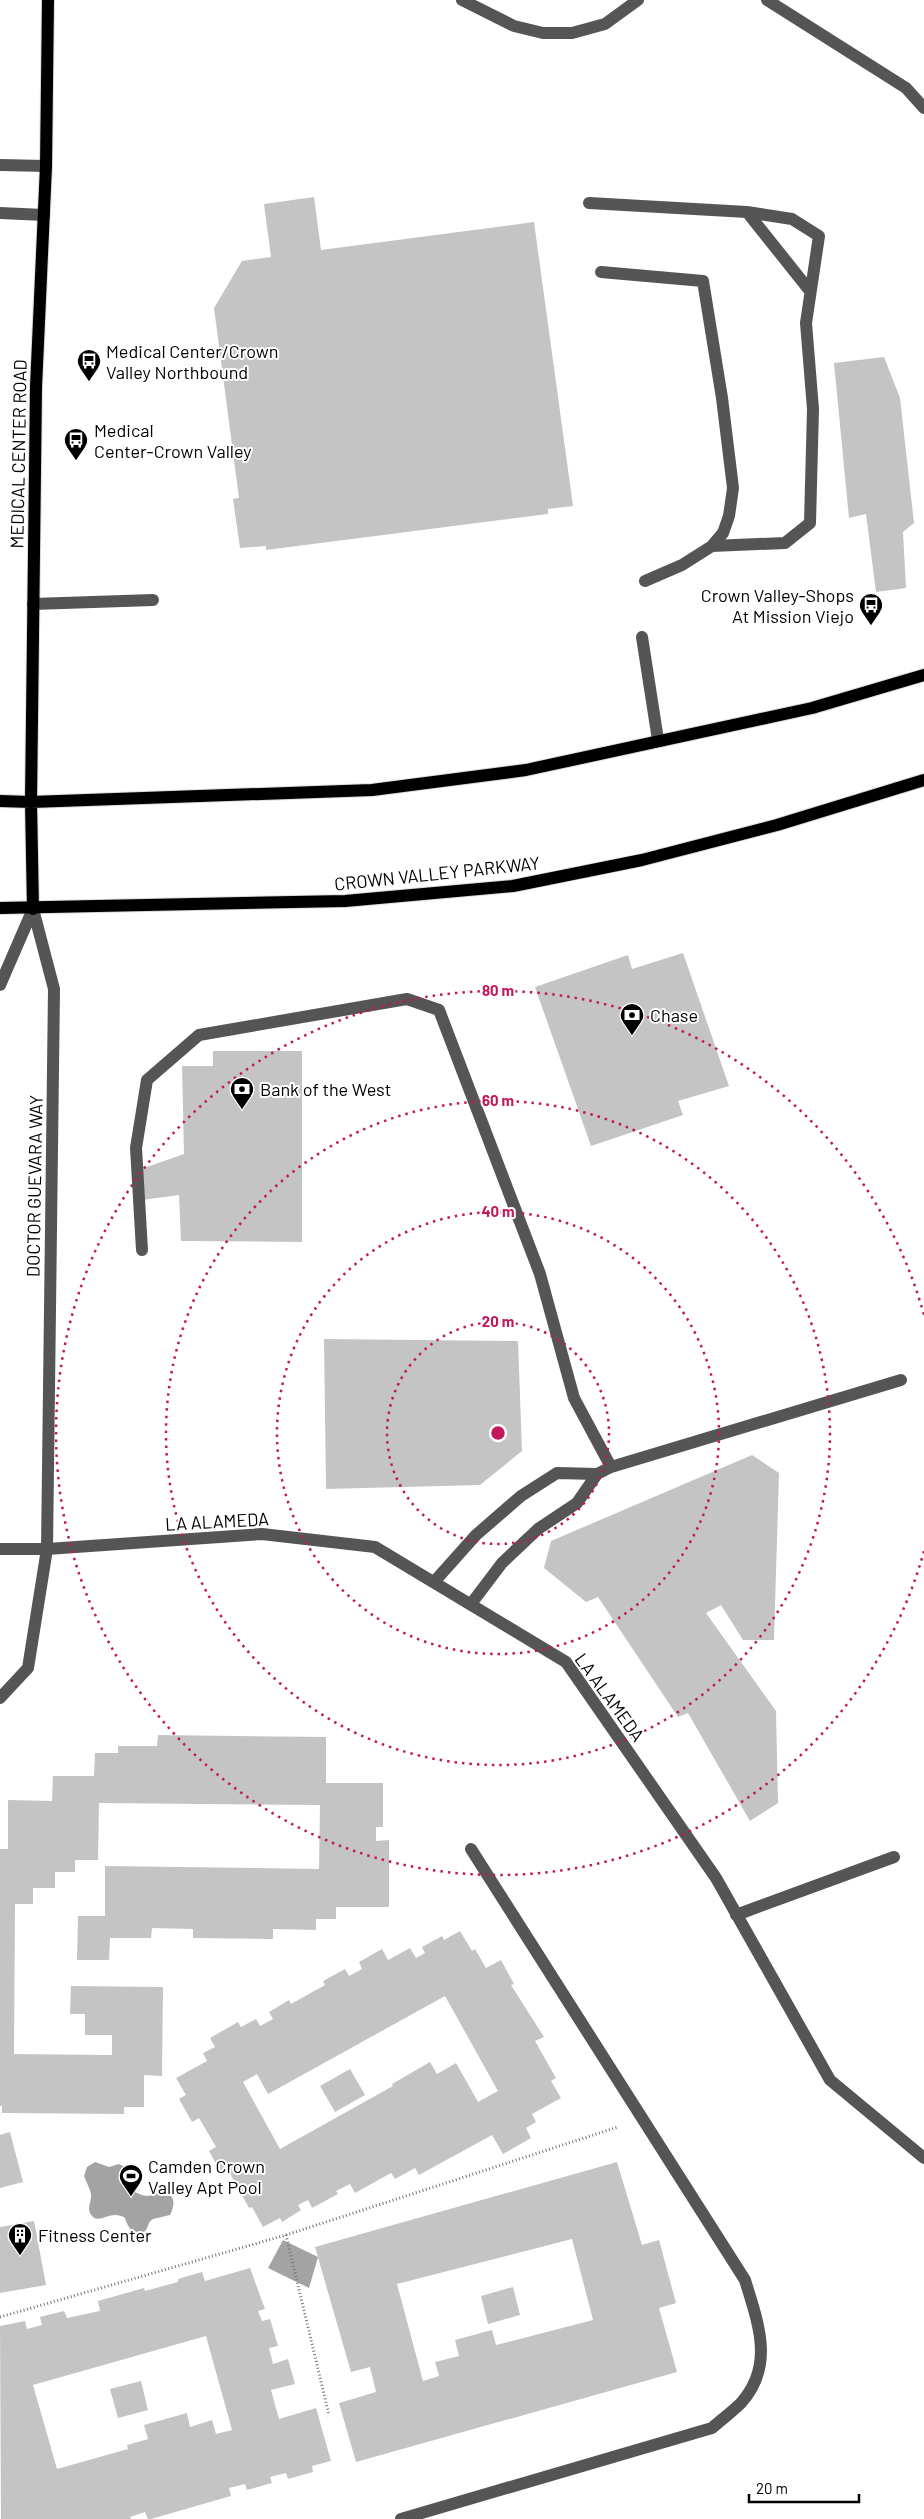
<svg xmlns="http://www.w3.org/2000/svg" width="924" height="2519" font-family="Barlow,sans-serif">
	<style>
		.water { fill: #a3a3a3 }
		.building { fill: #c4c4c4; fill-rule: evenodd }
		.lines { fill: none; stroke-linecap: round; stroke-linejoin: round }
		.major-casing { stroke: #dbdbdb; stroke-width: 14 }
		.path { stroke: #777; stroke-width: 3; stroke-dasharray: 1 2.5; stroke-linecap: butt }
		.minor { stroke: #555; stroke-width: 12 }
		.major { stroke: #000; stroke-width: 12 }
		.ring { fill: none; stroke: #c2185b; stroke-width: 2.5; stroke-dasharray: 2.5 5 }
		.labels { text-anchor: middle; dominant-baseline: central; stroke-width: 4; stroke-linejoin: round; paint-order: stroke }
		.poi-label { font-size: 18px; fill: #000; stroke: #fff; text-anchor: start }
		.street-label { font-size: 18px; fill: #000; stroke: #fff }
		.centre { fill: #c2185b; stroke: #fff; stroke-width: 2.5 }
		.ring-label { font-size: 15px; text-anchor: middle; font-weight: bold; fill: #c2185b; stroke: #fff; stroke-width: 4; stroke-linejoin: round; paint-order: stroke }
	</style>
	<rect width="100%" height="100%" fill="#fff"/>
	<path class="water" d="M95,2162L109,2167L119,2164L125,2167L133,2191C138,2193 142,2196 148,2196C153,2195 159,2192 164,2193C177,2195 174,2207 170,2215L153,2219C148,2222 149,2225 146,2230C137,2241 127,2227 125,2218C110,2208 98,2228 90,2213C87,2207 92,2201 91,2194C90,2188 86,2182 84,2176L87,2167Z
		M283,2240L318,2257L309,2288L268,2268Z"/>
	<path class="building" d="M314,197L321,250L534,222L573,506L548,509V514L266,550V546L240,548L233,499L239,498L214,308L242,261L271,257L264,204Z
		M884,357L900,398L914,523L903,532L906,588L876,592L866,514L849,518L834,363Z
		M683,953L729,1086L678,1101L683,1115L591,1146L535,987L628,955L632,969Z
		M213,1051H302V1242L181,1241L179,1195L142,1200L141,1169L184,1154L182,1066H213Z
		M324,1339L518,1341L522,1451L480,1485L326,1489Z
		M752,1455L779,1473L774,1640H743L721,1605L706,1613L776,1711L778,1803L750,1821L688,1713L678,1717L598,1597L586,1602L544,1568L551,1541Z
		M158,1735L326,1737V1783H383V1827H376V1841L389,1840V1907H336V1919H316V1930L273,1929V1939L193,1938V1929L152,1928L151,1938H110L109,1960H77L78,1916H105V1866L319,1869L320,1805L99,1803L98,1860H75V1872H55V1888H33V1904H15L14,2054L112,2055V2035H85V2014H70L71,1986L163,1987L162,2076L144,2075V2107H124V2114L2,2113V2106H0V1849H8V1800L52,1801L53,1776H94L95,1753H118V1746H157Z
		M460,1931L472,1951L475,1949L486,1968L501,1960L514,1984L511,1985L544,2037L535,2041L556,2078L551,2081L561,2098L532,2114L536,2122L526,2128L531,2138L503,2154L492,2135L419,2175L415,2168L395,2179L391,2173L355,2193L350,2184L336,2191L338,2194L312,2208L308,2200L298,2205L301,2210L282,2222L280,2218L263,2227L252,2207L249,2208L228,2170L221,2173L209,2151L216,2147L199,2118L192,2122L179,2099L186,2095L176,2078L207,2061L203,2053L215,2047L210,2038L238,2022L241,2027L256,2019L260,2026L273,2019L269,2012L289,2000L291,2004L325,1985L323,1981L345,1969L349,1976L362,1969L359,1962L382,1949L388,1960L410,1948L416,1958L425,1953L422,1947L442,1936L444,1940ZM445,1996L498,2091L478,2102L456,2063L437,2074L430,2062L392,2084L393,2086L280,2149L243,2082L257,2074L268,2094Z
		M350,2069L365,2095L335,2112L320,2086Z
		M10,2132L23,2182L0,2188V2135Z
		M617,2162L642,2245L659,2240L676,2303L659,2308L677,2372L356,2462L339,2403L376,2392L370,2367L351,2372L315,2247ZM572,2239L593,2320L496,2345L492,2330L455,2340L459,2356L435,2362L439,2376L423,2381L397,2284Z
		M34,2221L46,2285L0,2293V2227Z
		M250,2268L265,2309L258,2311L262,2321L270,2319L278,2346L269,2348L273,2364L288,2359L295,2384L271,2390L279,2419L316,2408L331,2461L312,2466L313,2472L288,2479L286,2473L270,2477L272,2483L247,2490L245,2484L229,2488L231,2496L151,2519H148L145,2512L130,2517L131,2519H1L0,2326L25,2321L27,2329L42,2325L40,2317L64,2311L67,2318L100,2311L98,2301L144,2288L145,2291L178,2282V2279L202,2272L205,2281ZM206,2336L232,2430L216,2434L212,2420L190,2427L187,2413L144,2425L148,2439L127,2445L128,2449L57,2469L33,2385Z
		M513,2287L520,2315L488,2324L481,2296Z
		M141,2381L148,2410L118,2418L110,2389Z"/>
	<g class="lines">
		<g class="major-casing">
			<path id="major" d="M0,801L31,802L372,790L526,770L812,708L924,675
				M0,908L345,901L513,886L642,860L777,825L924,780
				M33,909L31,802L36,387L46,166L48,0"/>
		</g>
		<path class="path" d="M286,2235L618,2127
			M0,2317L286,2235L329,2415"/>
		<path class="minor" d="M462,0L514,26L543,33H572L605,24L638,0
			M767,0L906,88L924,108
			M0,165L46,166
			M589,203L747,212L792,219L819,236L806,323L813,409L810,523L785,543L712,546
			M747,212L810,291
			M0,213L44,215
			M601,272L703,281L722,398L733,488L729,516L723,533L712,546L682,565L645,581
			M33,604L153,600
			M642,637L658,740
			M0,985L33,909
			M142,1250L136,1148L147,1080L199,1035L407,999L439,1010L540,1274L574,1398L611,1467
			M0,1549H47L262,1534L375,1547L566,1662L716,1878L830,2080L924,2158
			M434,1582L476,1535L521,1496L557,1473L597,1474L611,1467L901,1380
			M471,1604L502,1563L538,1529L577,1503L597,1474
			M0,1698L28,1668L47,1549L54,989L33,909
			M736,1915L894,1857
			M401,2519L712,2428C721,2420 732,2412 741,2403C775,2365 758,2323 745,2280L471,1849"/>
		<use href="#major" class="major"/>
	</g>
	<g class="ring">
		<circle cx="498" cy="1433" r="111"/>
		<circle cx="498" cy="1433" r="221"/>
		<circle cx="498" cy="1433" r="332"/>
		<path d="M924 1551A442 442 0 1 1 924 1315"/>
	</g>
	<defs>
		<g id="bus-pin" transform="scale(1.25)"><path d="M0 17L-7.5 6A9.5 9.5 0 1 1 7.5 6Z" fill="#000" stroke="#fff"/><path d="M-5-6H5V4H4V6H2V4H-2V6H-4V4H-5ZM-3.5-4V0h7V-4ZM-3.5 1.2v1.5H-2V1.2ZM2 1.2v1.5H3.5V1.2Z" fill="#fff"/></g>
		<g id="bank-pin" transform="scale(1.25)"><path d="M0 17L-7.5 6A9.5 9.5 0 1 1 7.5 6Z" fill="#000" stroke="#fff"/><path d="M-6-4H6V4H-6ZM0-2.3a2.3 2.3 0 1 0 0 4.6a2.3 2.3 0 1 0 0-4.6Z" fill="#fff"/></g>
		<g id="stadium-pin" transform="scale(1.25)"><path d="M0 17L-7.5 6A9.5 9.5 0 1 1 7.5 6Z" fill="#000" stroke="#fff"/><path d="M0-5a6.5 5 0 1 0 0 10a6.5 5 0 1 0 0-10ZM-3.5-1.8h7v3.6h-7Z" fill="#fff"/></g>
		<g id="building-pin" transform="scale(1.25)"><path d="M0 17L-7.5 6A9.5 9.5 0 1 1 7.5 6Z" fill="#000" stroke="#fff"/><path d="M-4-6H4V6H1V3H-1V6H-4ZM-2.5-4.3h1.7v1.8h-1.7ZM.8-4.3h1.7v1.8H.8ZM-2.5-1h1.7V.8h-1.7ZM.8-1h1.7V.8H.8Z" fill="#fff"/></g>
	</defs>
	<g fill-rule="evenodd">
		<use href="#bus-pin" x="89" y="361"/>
		<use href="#bus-pin" x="76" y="440"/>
		<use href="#bus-pin" x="871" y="605"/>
		<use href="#bank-pin" x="632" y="1015"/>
		<use href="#bank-pin" x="242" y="1089"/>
		<use href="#stadium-pin" x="131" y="2176"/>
		<use href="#building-pin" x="20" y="2235"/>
	</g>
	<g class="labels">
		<g class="poi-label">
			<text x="106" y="351">Medical Center/Crown<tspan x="106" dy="21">Valley Northbound</tspan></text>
			<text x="94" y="430">Medical<tspan x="94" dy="21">Center-Crown Valley</tspan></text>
			<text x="854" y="595" text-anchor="end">Crown Valley-Shops<tspan x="854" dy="21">At Mission Viejo</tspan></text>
			<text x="650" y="1015">Chase</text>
			<text x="260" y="1089">Bank of the West</text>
			<text x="148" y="2166">Camden Crown<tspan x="148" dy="21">Valley Apt Pool</tspan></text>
			<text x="38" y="2235">Fitness Center</text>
		</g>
		<g class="street-label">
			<text transform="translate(18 454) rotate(-89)">MEDICAL CENTER ROAD</text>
			<text transform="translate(437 873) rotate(-6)">CROWN VALLEY PARKWAY</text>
			<text transform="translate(34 1186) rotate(-89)">DOCTOR GUEVARA WAY</text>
			<text transform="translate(217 1521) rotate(-3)">LA ALAMEDA</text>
			<text transform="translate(610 1697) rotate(54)">LA ALAMEDA</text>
		</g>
	</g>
	<circle cx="498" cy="1433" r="8" class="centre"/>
	<g class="ring-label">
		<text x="498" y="996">80 m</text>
		<text x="498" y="1106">60 m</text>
		<text x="498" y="1217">40 m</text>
		<text x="498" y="1327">20 m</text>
	</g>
	<path d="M749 2494v8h110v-8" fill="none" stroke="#000000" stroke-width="2.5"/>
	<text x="756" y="2494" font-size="15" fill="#000000" stroke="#ffffff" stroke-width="4" paint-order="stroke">20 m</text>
</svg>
